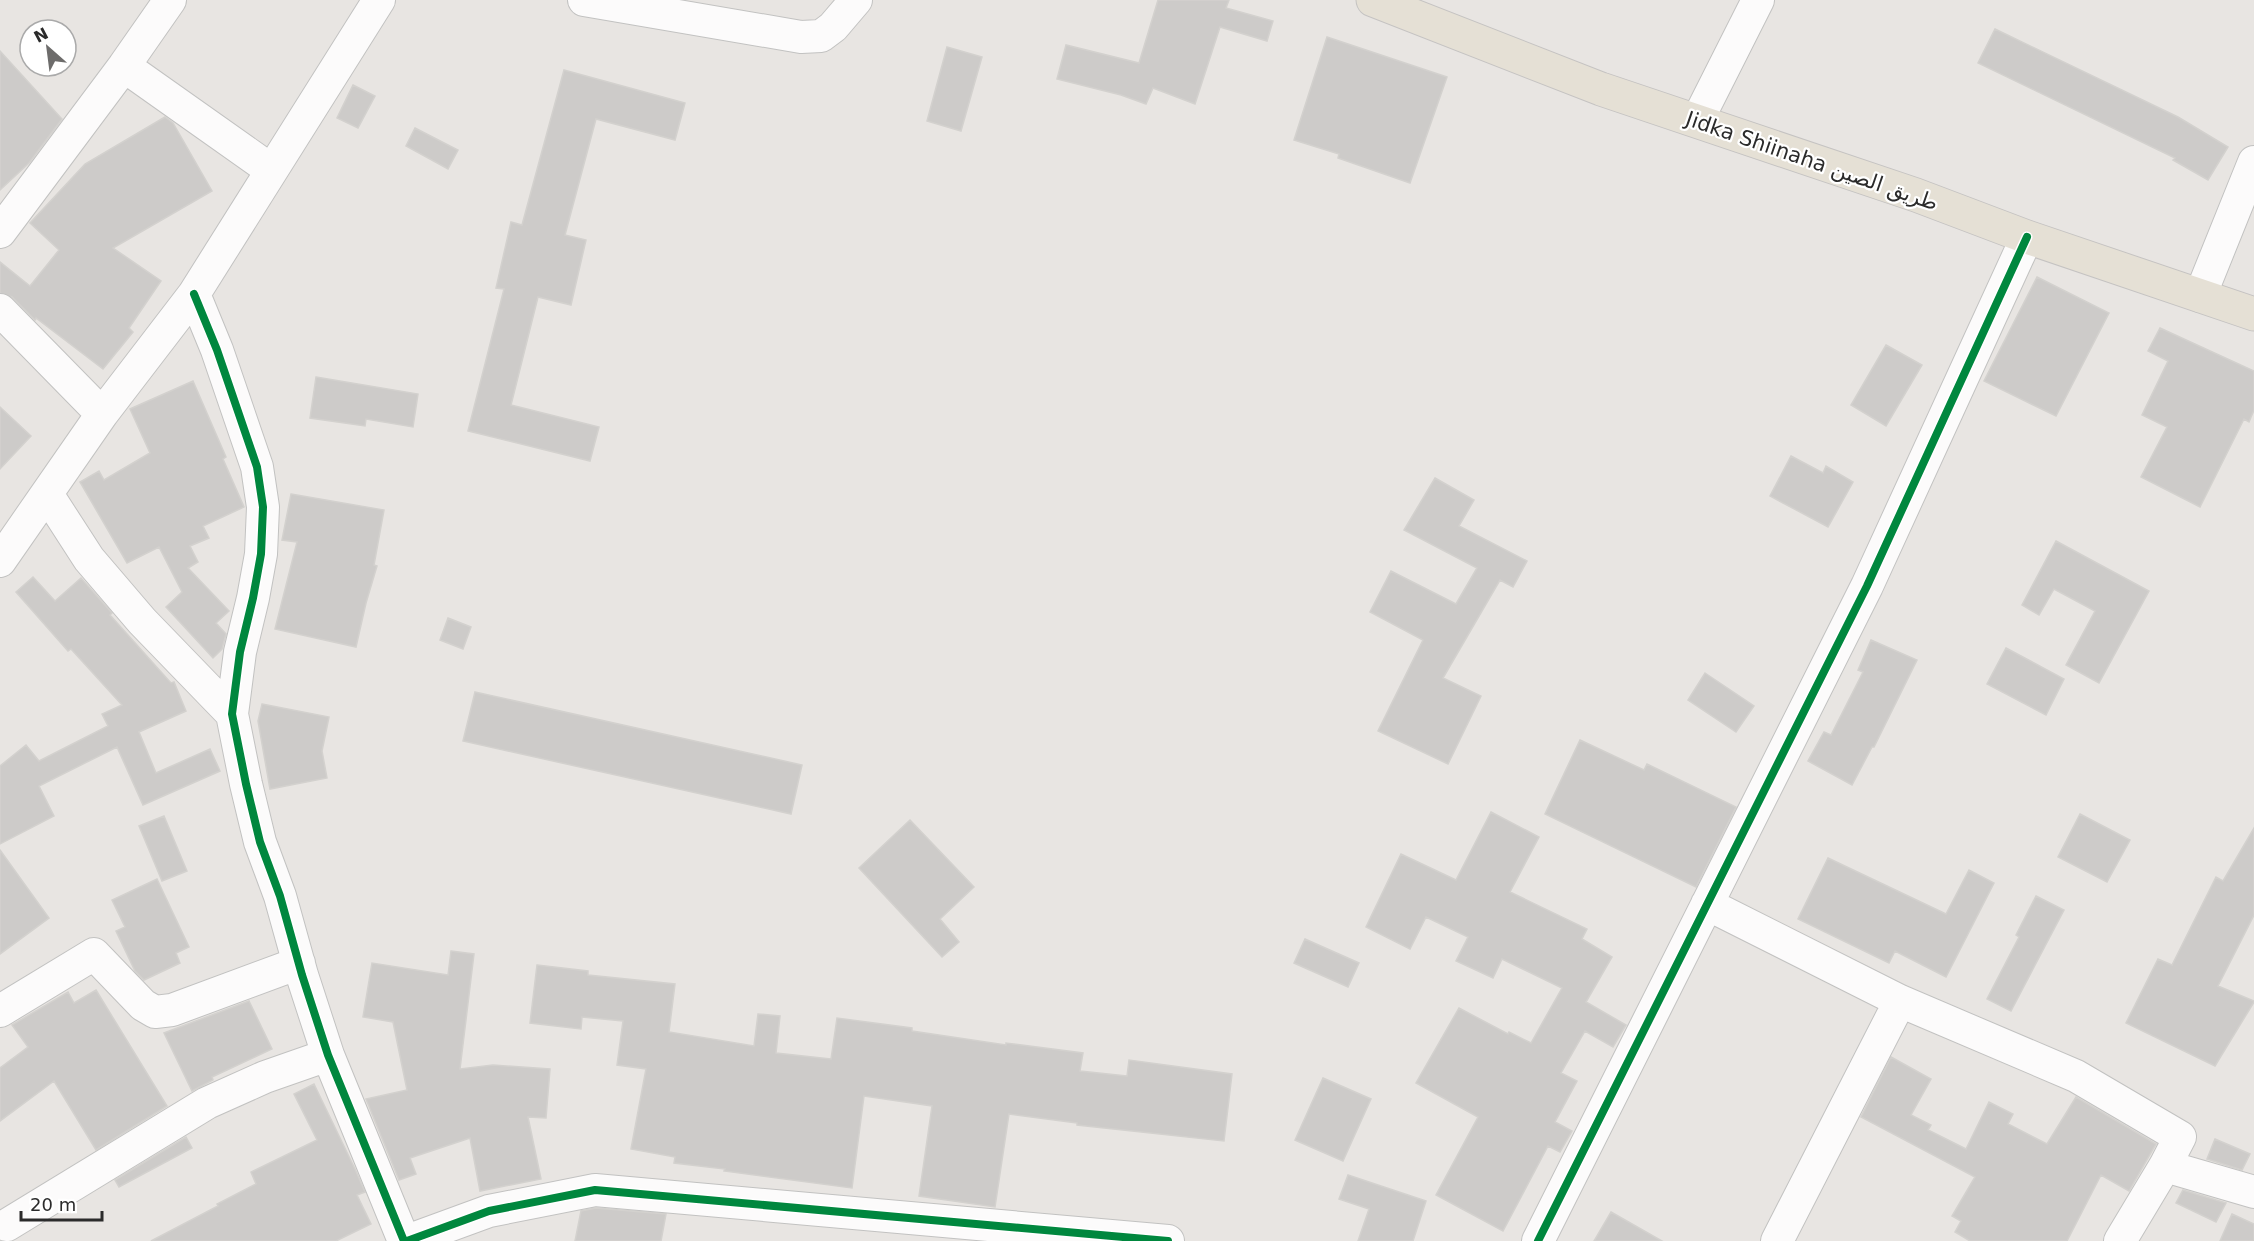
<svg xmlns="http://www.w3.org/2000/svg" width="2254" height="1241" font-family="'DejaVu Sans','Noto Sans Arabic',sans-serif">
	<style>
		.building { fill: #cdcbc9; stroke: #d3d1ce; stroke-width: 1.5 }
		.lines { fill: none; stroke-linecap: round; stroke-linejoin: round }
		.minor-casing { stroke: #c2c2c1; stroke-width: 34 }
		.major-casing { stroke: #c5c3c2; stroke-width: 35 }
		.minor { stroke: #fcfbfb; stroke-width: 32 }
		.major { stroke: #e5e0d5; stroke-width: 33 }
		.cycleway-casing { stroke: #fff; stroke-width: 11 }
		.cycleway { stroke: #00873e; stroke-width: 8 }
		.labels { text-anchor: middle; dominant-baseline: central; stroke-width: 4.5; stroke-linejoin: round; paint-order: stroke }
		.street-label { font-size: 21px; fill: #2b2b2b; stroke: #fff }
	</style>
	<rect width="100%" height="100%" fill="#e8e5e2"/>
	<path class="building" d="M1158,0H1229L1226,8L1273,21L1267,41L1220,27L1195,104L1153,88L1146,104L1121,95L1057,79L1066,45L1139,63Z
		M1995,29L2178,117L2228,147L2208,180L2173,160L2175,158L1978,63Z
		M1327,37L1447,77L1410,183L1338,158L1339,154L1294,140Z
		M947,47L982,57L961,131L927,121Z
		M0,51L62,119L29,163L0,190Z
		M564,70L685,103L675,140L596,119L565,235L586,240L571,305L538,297L511,405L599,427L590,461L468,431L504,289L496,288L511,222L522,225Z
		M353,85L375,96L358,128L337,118Z
		M165,117L173,123L212,191L113,248L161,281L129,328L133,332L103,369L36,318L35,320L12,297L0,293V262L30,286L59,250L30,223L85,164Z
		M415,128L458,150L448,169L406,146Z
		M2037,277L2109,313L2056,416L1984,381Z
		M2160,328L2254,371V410L2249,422L2244,419L2200,507L2141,477L2167,427L2142,415L2168,361L2148,351Z
		M1886,345L1922,365L1886,426L1851,405Z
		M316,377L418,394L413,427L366,419L365,426L310,418Z
		M193,381L226,457L223,459L244,507L203,526L209,538L190,546L198,562L188,568L229,611L216,623L226,634L222,649L213,658L166,607L182,592L159,547L127,563L80,482L99,471L104,480L150,453L130,409Z
		M0,407L31,436L0,469Z
		M1791,456L1823,473L1826,466L1853,482L1828,527L1770,496Z
		M1435,478L1474,500L1459,526L1527,561L1513,587L1500,580L1443,678L1481,696L1448,764L1378,731L1423,640L1370,612L1391,571L1456,604L1477,568L1404,530Z
		M291,494L384,510L374,565L377,566L366,603L356,647L275,629L297,542L282,540Z
		M2056,541L2149,591L2099,683L2066,665L2095,611L2054,589L2039,615L2022,605Z
		M33,577L55,601L81,578L112,613L110,615L171,683L174,682L186,711L139,732L156,773L210,749L220,771L143,805L117,747L39,786L54,816L0,844V766L26,745L39,761L108,726L102,714L122,705L71,649L68,651L16,592Z
		M448,618L471,627L463,649L440,640Z
		M1871,640L1917,660L1874,747H1872L1852,785L1808,761L1824,732L1831,735L1863,672L1858,670Z
		M2006,648L2064,679L2046,715L1987,684Z
		M1705,673L1754,706L1736,732L1688,700Z
		M475,692L802,765L791,814L463,741Z
		M262,704L329,717L322,751L327,778L270,789L258,721Z
		M1580,740L1644,770L1647,764L1736,807L1696,887L1545,814Z
		M1491,812L1539,837L1510,892L1587,929L1582,939L1612,957L1586,1002L1626,1025L1613,1047L1585,1031L1561,1073L1577,1081L1555,1122L1572,1131L1560,1152L1548,1146L1503,1231L1436,1195L1478,1117L1416,1083L1459,1008L1508,1034L1509,1032L1531,1043L1562,988L1502,959L1493,978L1456,961L1468,937L1426,917L1410,949L1366,927L1401,854L1456,880Z
		M2080,814L2130,840L2107,882L2058,857Z
		M164,816L187,871L162,881L139,826Z
		M910,820L974,887L940,919L959,942L942,957L859,868Z
		M2254,828V915L2218,986L2254,1001V1002L2215,1066L2126,1023L2158,959L2172,965L2216,877L2223,881Z
		M0,850L49,918L0,954Z
		M1828,858L1946,914L1969,870L1994,883L1946,977L1895,951L1889,963L1798,919Z
		M157,879L189,947L176,953L180,963L144,980L135,971L116,931L125,927L112,900Z
		M2036,896L2064,910L2011,1011L1987,999L2019,937L2016,935Z
		M1305,939L1359,963L1348,987L1294,963Z
		M451,951L474,954L460,1069L493,1065L550,1069L546,1118L528,1117L541,1179L480,1191L470,1138L410,1158L416,1174L399,1180L366,1099L407,1090L393,1022L363,1017L372,963L448,975Z
		M537,965L588,971V975L675,984L669,1032L754,1046L758,1014L780,1016L776,1053L831,1059L837,1018L912,1028V1031L1006,1045V1043L1083,1053L1080,1071L1127,1076L1129,1060L1232,1074L1224,1141L1077,1125V1123L1009,1114L995,1207L919,1196L932,1106L864,1096L852,1188L724,1171L725,1169L674,1163L675,1157L631,1149L646,1069L617,1065L623,1021L582,1017L581,1029L530,1023Z
		M96,990L167,1106L96,1150L54,1081L0,1121V1068L28,1047L12,1025L68,992L74,1003Z
		M249,1001L272,1049L212,1077L213,1080L192,1091L164,1033Z
		M1891,1057L1931,1079L1911,1115L1931,1125L1928,1130L1966,1149L1989,1102L2013,1114L2008,1124L2047,1144L2076,1097L2156,1144L2129,1191L2101,1175L2067,1241H1970L1955,1232L1961,1221L1952,1216L1975,1177L1861,1117Z
		M1323,1078L1371,1099L1343,1161L1295,1140Z
		M314,1084L355,1169L365,1192L357,1195L371,1224L336,1241H151L218,1206L217,1204L256,1184L251,1172L317,1140L294,1094Z
		M186,1137L192,1148L119,1187L115,1180Z
		M2215,1139L2250,1154L2242,1170L2207,1159Z
		M1348,1175L1426,1201L1413,1241H1358L1369,1209L1339,1199Z
		M2183,1190L2226,1203L2216,1222L2176,1203Z
		M596,1208L666,1214L661,1241H575L581,1211Z
		M1611,1212L1662,1241H1594Z
		M2232,1214L2254,1224V1241H2220Z"/>
	<g class="lines">
		<g class="minor-casing">
			<path id="minor" d="M584,0L801,37L821,36L833,27L856,0
				M124,66L271,170
				M1697,121L1758,0
				M0,232L124,66L170,0
				M194,294L217,350L257,467L263,507L261,554L253,598L240,652L232,714L246,784L260,842L280,896L302,975L328,1055L404,1241
				M2200,296L2254,162
				M0,310L102,414
				M47,494L89,559L142,621L232,714
				M0,561L102,414L194,294L379,0
				M1707,904L1900,1001L2076,1076L2180,1137L2165,1166L2120,1241
				M0,1011L94,954L143,1005L155,1012L172,1010L299,963
				M2165,1166L2254,1192
				M7,1225L207,1103L265,1077L328,1055
				M407,1241L489,1211L595,1190L1168,1241
				M1538,1241L1867,586L2027,237
				M1777,1241L1900,1001"/>
		</g>
		<g class="major-casing">
			<path id="major" d="M1373,0L1601,89L1916,195L2027,237L2254,314"/>
		</g>
		<use href="#minor" class="minor"/>
		<use href="#major" class="major"/>
		<g class="cycleway-casing">
			<path id="cycleway" d="M194,294L217,350L257,467L263,507L261,554L253,598L240,652L232,714L246,784L260,842L280,896L302,975L328,1055L404,1241
				M407,1241L489,1211L595,1190L1168,1241
				M1538,1241L1867,586L2027,237"/>
		</g>
		<use href="#cycleway" class="cycleway"/>
	</g>
	<g class="labels">
		<g class="street-label">
			<text transform="translate(1812 161) rotate(19)">Jidka Shiinaha طريق الصين</text>
		</g>
	</g>
	<g transform="translate(48 48) rotate(332)"><circle r="28" fill="#ffffff" stroke="#aaaaaa" stroke-width="1.5"/>
	<path d="M0-4.5L10 22L0 15L-10 22Z" fill="#6d6c6b"/>
	<text y="-9" font-size="16" font-weight="bold" text-anchor="middle" fill="#2b2b2b">N</text>
	</g>
	<path d="M21 1211v9h81v-9" fill="none" stroke="#2b2b2b" stroke-width="3"/>
	<text x="30" y="1211" font-size="18" fill="#2b2b2b" stroke="#ffffff" stroke-width="4.5" paint-order="stroke">20 m</text>
</svg>
